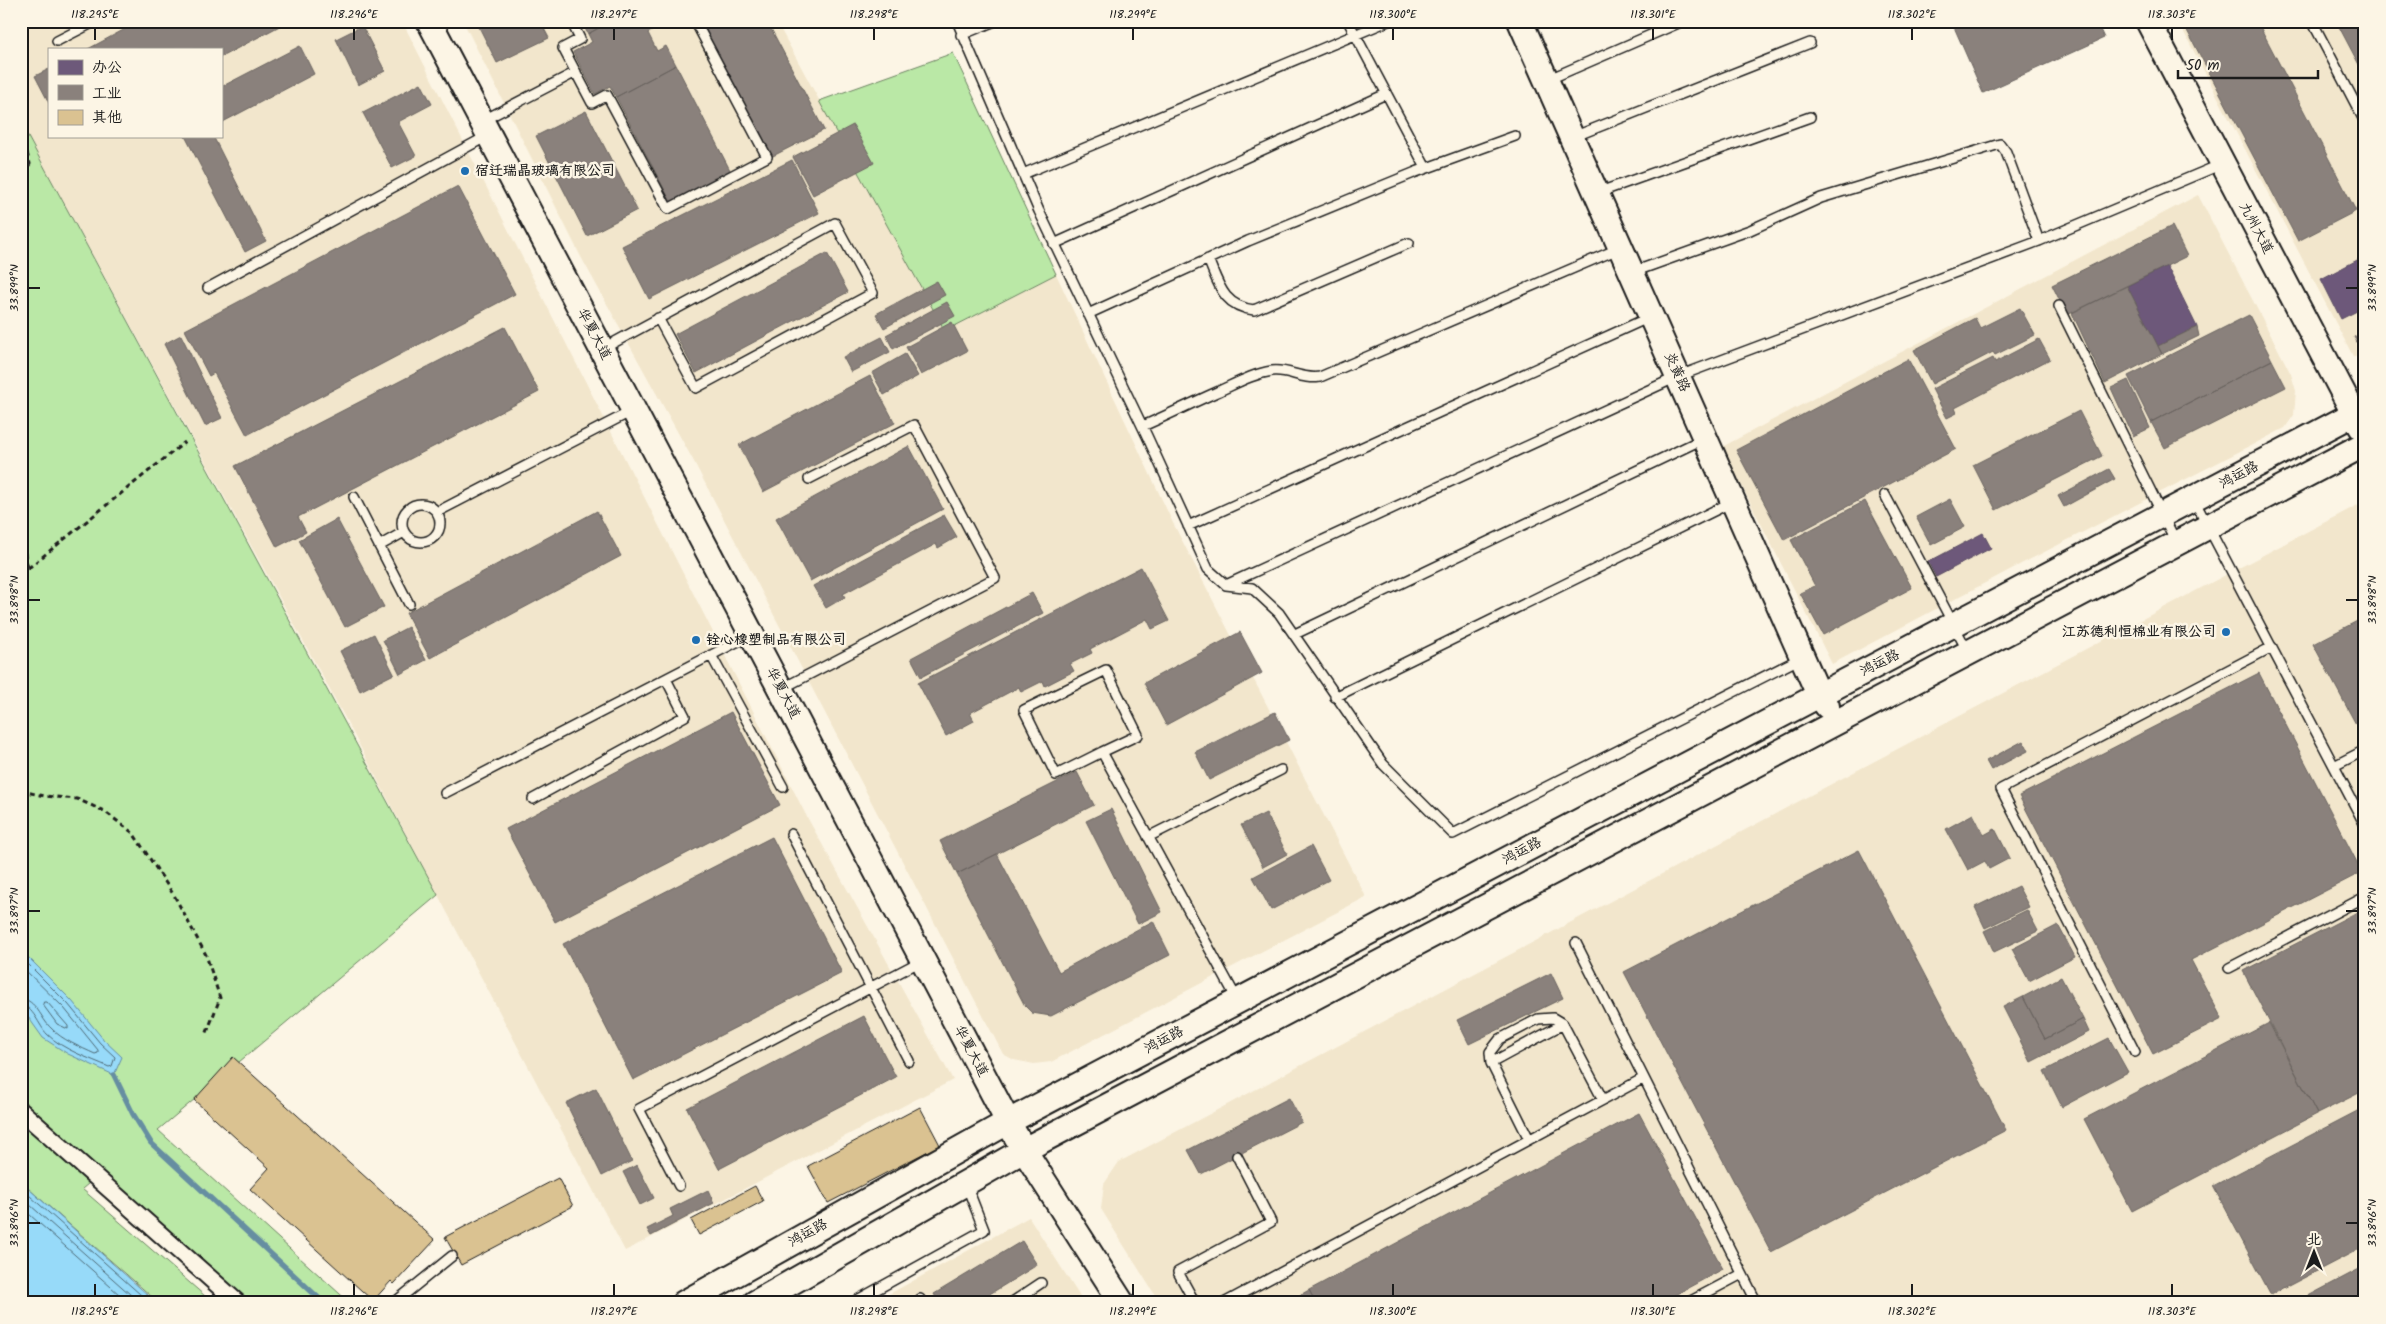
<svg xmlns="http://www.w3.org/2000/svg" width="2386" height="1324" font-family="Kalam,'LXGW WenKai TC',sans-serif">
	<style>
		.built { fill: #f2e6cc; fill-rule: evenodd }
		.green { fill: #bae8a6; stroke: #6b8261 }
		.water { fill: #97daf9; stroke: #668ea1 }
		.offices { fill: #6d597a; stroke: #55475e }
		.industry { fill: #8a817c; stroke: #69635f }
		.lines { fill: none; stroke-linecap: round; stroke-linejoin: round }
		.shore { stroke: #4d6874; stroke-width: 1 }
		.stream { stroke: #668ea1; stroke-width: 5.5 }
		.building { fill: #dac291; stroke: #1c1c1c }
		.lane-casing { stroke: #1c1c1c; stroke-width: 12 }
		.street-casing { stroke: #1c1c1c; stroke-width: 20 }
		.secondary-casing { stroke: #1c1c1c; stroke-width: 28 }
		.path { stroke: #1c1c1c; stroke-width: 3; stroke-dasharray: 5 4; stroke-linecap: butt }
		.lane { stroke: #fcf5e5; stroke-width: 9 }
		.street { stroke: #fcf5e5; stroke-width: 16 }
		.secondary { stroke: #fcf5e5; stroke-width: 24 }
		.ticks { fill: none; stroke: #1c1c1c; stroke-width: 2 }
		.poi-dot { fill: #1f6fb2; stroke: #fcf5e5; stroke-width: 2 }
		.labels { text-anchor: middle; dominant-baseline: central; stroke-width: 5; stroke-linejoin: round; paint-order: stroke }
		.poi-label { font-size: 14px; font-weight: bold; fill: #1c1c1c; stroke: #fcf5e5; text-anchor: start }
		.street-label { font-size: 14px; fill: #1c1c1c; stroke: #fcf5e5 }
		.neatline { fill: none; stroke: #1c1c1c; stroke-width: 2 }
		.ticks-label { font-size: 12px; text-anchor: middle; fill: #1c1c1c }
	</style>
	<rect width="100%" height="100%" fill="#fcf5e5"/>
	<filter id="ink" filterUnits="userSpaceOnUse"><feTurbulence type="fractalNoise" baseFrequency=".02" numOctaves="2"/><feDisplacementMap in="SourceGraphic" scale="10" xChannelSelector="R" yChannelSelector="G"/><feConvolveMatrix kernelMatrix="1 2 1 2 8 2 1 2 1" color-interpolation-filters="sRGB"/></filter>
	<g filter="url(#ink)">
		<path class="built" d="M21,21H402L807,817L953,1080L625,1251L344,716L21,124ZM49,49H221V136H49Z
			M463,21H776L945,331L1056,274L1173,523L1366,897L1051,1062L1034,1064L1014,1060L1003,1054L693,460L581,257Z
			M2178,21H2365V360L2353,356Z
			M2198,195L2291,374L2296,391L2294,415L2285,428L2021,564L1832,664L1722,447Z
			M2365,501V1303H1160L1101,1209L1104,1184L1119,1162Z
			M1029,1217L1084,1303H873Z"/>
		<path class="green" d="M953,53L1056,274L945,331L819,101Z
			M21,124L438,895L158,1130L350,1303H251L101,1173L82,1189L213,1303H159L21,1182Z"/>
		<path class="water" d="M21,950L72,1001L104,1040L122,1057L114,1075L68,1054L43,1038L21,1007Z
			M21,1182L157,1303H21Z"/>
		<path class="offices" d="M2365,256V307L2341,319L2321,279Z
			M2167,266L2197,327L2158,346L2127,286Z
			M1983,533L1991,548L1936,577L1928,562Z"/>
		<path class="industry" d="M140,21H289L221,57V49H88Z
			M476,21H540L549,38L497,63Z
			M581,21H611L588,34Z
			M611,21H650L655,29L648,33L657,51L666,46L676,65L616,97L610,86L595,94L573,52L592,42L588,34Z
			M697,21H767L824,130L769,158Z
			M1967,21H2096L2104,38L1983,93L1954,27Z
			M2182,21H2257L2356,211L2298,241Z
			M2336,21H2365V76Z
			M362,26L385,71L358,85L336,39Z
			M300,46L314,74L221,123V87Z
			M676,65L731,172L671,202L616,97Z
			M49,69V103L35,76Z
			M421,83L432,104L398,122L416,156L392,168L363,113Z
			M586,111L637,210L587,236L536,136Z
			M853,125L874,163L813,195L793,157Z
			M185,136H213L266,241L245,252Z
			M792,160L819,213L649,299L622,246Z
			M458,186L515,294L247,435L214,373L209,376L185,330Z
			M2172,226L2187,256L2067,315L2052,285Z
			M827,253L848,292L696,373L675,334Z
			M937,281L945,295L884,328L876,314Z
			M2127,286L2162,354L2105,383L2072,313Z
			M947,302L955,316L893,349L886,335Z
			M2020,308L2035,335L1995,355L1993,352L1932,384L1914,350L1975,318L1980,328Z
			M2249,315L2272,360L2151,422L2128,376Z
			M952,322L967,351L921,375L906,347Z
			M505,327L539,392L298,517L306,532L277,547L235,466Z
			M2197,327L2199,336L2162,354L2158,346Z
			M2365,332V347L2361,349L2354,337Z
			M181,335L222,418L205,426L164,344Z
			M882,337L890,352L851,372L843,357Z
			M2039,339L2050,359L1955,408L1957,413L1947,418L1932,389L1993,358L1995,362Z
			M905,354L918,376L884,395L872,373Z
			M1908,359L1956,449L1784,540L1736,450Z
			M2272,360L2286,387L2165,448L2151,422Z
			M870,376L895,423L763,492L739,445Z
			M2128,380L2150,428L2133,436L2111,388Z
			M2079,411L2102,456L1996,510L1973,465Z
			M909,446L943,509L810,581L776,518Z
			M2109,469L2115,479L2064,507L2058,496Z
			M1950,499L1965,527L1931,545L1916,517Z
			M1865,501L1912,588L1823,635L1800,593L1815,586L1791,540Z
			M597,511L621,556L430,658L406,613Z
			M944,515L957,537L938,548L936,544L843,594L845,597L826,608L813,586Z
			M337,519L384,607L345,627L299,540Z
			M1141,567L1169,621L1152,629L1147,619L1090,649L1092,653L1070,664L1074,671L1045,686L1043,681L1021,692L1019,687L970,713L974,721L946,736L918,683Z
			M1032,593L1043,613L921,677L911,658Z
			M2365,617V724L2358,728L2313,644Z
			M408,627L426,660L400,674L383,640Z
			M1240,632L1262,673L1166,725L1144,683Z
			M374,634L394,674L360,691L340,651Z
			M2259,673L2362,872L2191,960L2222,1019L2153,1054L2019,796Z
			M731,712L780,805L555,922L506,829Z
			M1275,712L1289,740L1209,780L1195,752Z
			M2023,741L2028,751L1991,770L1986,761Z
			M1077,772L1094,805L957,874L940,841Z
			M1111,809L1162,912L1138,924L1086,821Z
			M1266,813L1287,854L1263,867L1241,825Z
			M1973,814L1984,835L1995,829L2010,858L1989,869L1985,861L1968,870L1946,829Z
			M772,837L842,973L633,1080L563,944Z
			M1311,846L1329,880L1271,910L1253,877Z
			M1859,850L2006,1130L1771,1252L1624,972Z
			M997,854L1059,972L1153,921L1170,955L1051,1016L1032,1013L1025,1006L957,874Z
			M2018,886L2029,907L1985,928L1975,907Z
			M2365,908V1090L2317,1114L2243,971Z
			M2027,910L2038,931L1994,952L1984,931Z
			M2058,925L2075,957L2029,981L2012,949Z
			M1551,973L1563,998L1469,1044L1457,1020Z
			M2061,977L2083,1019L2045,1039L2023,997Z
			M2023,997L2045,1039L2083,1019L2089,1032L2031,1062L2003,1007Z
			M864,1016L896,1077L719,1169L687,1108Z
			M2269,1023L2317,1114L2132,1211L2084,1119Z
			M2109,1038L2128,1072L2062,1107L2044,1071Z
			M596,1088L632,1161L602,1176L566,1103Z
			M1289,1098L1302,1122L1201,1174L1188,1150Z
			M2365,1107V1246L2271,1295L2213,1186Z
			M1639,1113L1723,1269L1660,1303H1316L1309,1290Z
			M637,1165L654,1198L640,1205L623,1172Z
			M708,1190L714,1203L651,1236L647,1229L673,1216L670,1209Z
			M1022,1241L1037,1265L975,1303H939L934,1294Z
			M2365,1266V1303H2295Z
			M1309,1290L1316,1303H1286Z"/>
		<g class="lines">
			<path class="shore" d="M21,957L68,1004L100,1043L115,1057L112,1066L109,1067C89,1058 63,1050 47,1034C39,1026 33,1006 21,1005
				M21,966L64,1008L98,1050V1053L95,1054C80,1047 62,1040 51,1028C41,1019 36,999 21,999
				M44,1002H47L68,1026V1029L57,1024L43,1005Z
				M21,1188L150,1303
				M21,1197L140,1303
				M21,1207L129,1303"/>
			<path class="stream" d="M114,1075L133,1114L151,1143L324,1303"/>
		</g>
		<path class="building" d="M233,1057L435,1240L394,1284L391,1281L373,1301L250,1189L269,1168L194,1100Z
			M920,1107L940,1145L828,1203L808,1166Z
			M558,1178L573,1206L461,1265L445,1237Z
			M755,1186L763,1201L699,1235L691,1220Z"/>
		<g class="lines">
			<g class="lane-casing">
				<path id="lane" d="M571,21L580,39L563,48L592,103L607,95L668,209L767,157L695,21
					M957,21L1039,211L1147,436L1208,569L1226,585L1252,588L1279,613L1383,764L1453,834L1801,658
					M1348,21L1426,168
					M2312,21L2365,122
					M961,35L995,21
					M57,41L96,21
					M1547,80L1683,21
					M482,121L576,72
					M1573,137L1810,43
					M1023,174L1388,21
					M1597,193L1810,117
					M1054,244L1386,94
					M1208,259C1219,285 1223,306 1254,310L1409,243
					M1633,272L1750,230L1821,198L2000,144L2006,152L2039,241
					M208,288L489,135
					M2059,306L2177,544
					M1088,314L1248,241L1416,172L1515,136
					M602,349L835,223L873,293L696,388L658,318
					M1143,426C1168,415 1192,403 1217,392C1235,384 1252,374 1272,371C1290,369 1301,380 1320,377L1611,252
					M1885,495L1968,652
					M354,497L409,604
					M2194,500L2365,825
					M402 523a19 19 0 1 1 38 0a19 19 0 1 1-38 0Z
					M437,512L632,411
					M1188,526L1650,317
					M379,546L404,532
					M1226,585L1679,376L2039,241L2222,164
					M1295,634L1705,438
					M711,655L783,787
					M781,689L995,578L914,425L809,479
					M1335,697L1732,502
					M1102,752L1056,775L1024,710L1106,670L1138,735L1102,752L1238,1001
					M2334,766L2365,750
					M445,793L752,634
					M533,799L685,716L666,679
					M791,834L909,1061
					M1148,837L1281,770
					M1576,943L1757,1303
					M2229,968L2365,897
					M2135,1052L2001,789L2272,647
					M1491,1063L1490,1052L1500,1039L1538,1019L1553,1018L1563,1024
					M1529,1139L1491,1063L1563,1024L1603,1100
					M679,1186L639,1109L923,960
					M920,1299L922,1303
					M394,1303L452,1256
					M852,1303L984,1230L966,1184
					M1011,1303L1041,1283
					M1195,1303L1178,1272L1271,1222L1237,1156
					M1224,1303L1644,1078
					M1687,1303L1742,1274"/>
			</g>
			<g class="street-casing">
				<path id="street" d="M21,1111L238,1303"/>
			</g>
			<g class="secondary-casing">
				<path id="secondary" d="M429,21L1008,1122L1024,1150L1122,1303
					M1520,21L1819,695L1827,706
					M2148,21L2361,427
					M684,1303L1008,1122L2365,408
					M755,1303L1024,1150L2365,444"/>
			</g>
			<path class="path" d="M21,146L27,153L30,164L21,177
				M21,535L28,569
				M21,574L185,442
				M21,791L45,796L77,799L104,811L133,833L175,897L206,955L220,998L206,1035"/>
			<use href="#lane" class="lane"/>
			<use href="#street" class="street"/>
			<use href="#secondary" class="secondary"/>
		</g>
	</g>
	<path class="ticks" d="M95,28V40M354,28V40M614,28V40M874,28V40M1133,28V40M1393,28V40M1653,28V40M1912,28V40M2172,28V40M28,288H40M2346,288H2358M28,600H40M2346,600H2358M28,911H40M2346,911H2358M28,1223H40M2346,1223H2358M95,1284V1296M354,1284V1296M614,1284V1296M874,1284V1296M1133,1284V1296M1393,1284V1296M1653,1284V1296M1912,1284V1296M2172,1284V1296"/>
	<g class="poi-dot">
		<circle cx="465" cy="171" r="5"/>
		<circle cx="2226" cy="632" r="5"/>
		<circle cx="696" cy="640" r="5"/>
	</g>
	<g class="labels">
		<g class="poi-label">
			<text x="475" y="171">宿迁瑞晶玻璃有限公司</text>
			<text x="2216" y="632" text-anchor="end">江苏德利恒棉业有限公司</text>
			<text x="706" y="640">铨心橡塑制品有限公司</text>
		</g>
		<g class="street-label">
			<text transform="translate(2256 228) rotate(62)">九州大道</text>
			<text transform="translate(594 334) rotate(62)">华夏大道</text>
			<text transform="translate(1677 372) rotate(66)">炎黄路</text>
			<text transform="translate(2239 475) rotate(-28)">鸿运路</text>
			<text transform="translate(1880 663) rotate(-27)">鸿运路</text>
			<text transform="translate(783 693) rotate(62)">华夏大道</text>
			<text transform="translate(1522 851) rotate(-28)">鸿运路</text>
			<text transform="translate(1164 1040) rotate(-28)">鸿运路</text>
			<text transform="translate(971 1051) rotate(62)">华夏大道</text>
			<text transform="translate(808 1233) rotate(-29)">鸿运路</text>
		</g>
	</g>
	<rect width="2386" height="1324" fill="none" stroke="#fcf5e5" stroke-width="55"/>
	<rect x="48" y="48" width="175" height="90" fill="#fcf5e5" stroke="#a29e95"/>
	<rect x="58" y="60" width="25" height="15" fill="#6d597a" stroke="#a29e95"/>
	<text x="92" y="72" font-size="15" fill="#1c1c1c">办公</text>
	<rect x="58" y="85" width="25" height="15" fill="#8a817c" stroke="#a29e95"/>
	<text x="92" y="98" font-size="15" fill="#1c1c1c">工业</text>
	<rect x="58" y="110" width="25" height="15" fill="#dac291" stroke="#a29e95"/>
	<text x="92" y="122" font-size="15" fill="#1c1c1c">其他</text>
	<g transform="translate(2314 1252)" stroke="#fcf5e5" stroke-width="4" paint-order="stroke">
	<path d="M0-4L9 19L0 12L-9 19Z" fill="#1c1c1c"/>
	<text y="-8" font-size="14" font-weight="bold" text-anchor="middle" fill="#1c1c1c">北</text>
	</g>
	<path d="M2178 70v8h140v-8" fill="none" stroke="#1c1c1c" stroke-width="2.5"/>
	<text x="2186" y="70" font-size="15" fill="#1c1c1c" stroke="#fcf5e5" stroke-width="4" paint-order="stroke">50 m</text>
	<rect x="28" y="28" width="2330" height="1268" class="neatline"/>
	<g class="ticks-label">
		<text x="95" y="18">118.295°E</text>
		<text x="354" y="18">118.296°E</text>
		<text x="614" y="18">118.297°E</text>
		<text x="874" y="18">118.298°E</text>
		<text x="1133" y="18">118.299°E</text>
		<text x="1393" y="18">118.300°E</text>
		<text x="1653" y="18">118.301°E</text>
		<text x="1912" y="18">118.302°E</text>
		<text x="2172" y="18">118.303°E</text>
		<text transform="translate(14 288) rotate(-90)" y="4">33.899°N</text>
		<text transform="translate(2372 288) rotate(-90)" y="4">33.899°N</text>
		<text transform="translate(14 600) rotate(-90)" y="4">33.898°N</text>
		<text transform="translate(2372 600) rotate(-90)" y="4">33.898°N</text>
		<text transform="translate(14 911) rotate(-90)" y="4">33.897°N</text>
		<text transform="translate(2372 911) rotate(-90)" y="4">33.897°N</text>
		<text transform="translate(14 1223) rotate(-90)" y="4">33.896°N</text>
		<text transform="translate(2372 1223) rotate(-90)" y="4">33.896°N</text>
		<text x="95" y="1315">118.295°E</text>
		<text x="354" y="1315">118.296°E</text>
		<text x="614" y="1315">118.297°E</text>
		<text x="874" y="1315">118.298°E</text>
		<text x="1133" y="1315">118.299°E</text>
		<text x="1393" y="1315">118.300°E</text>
		<text x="1653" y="1315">118.301°E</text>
		<text x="1912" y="1315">118.302°E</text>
		<text x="2172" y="1315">118.303°E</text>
	</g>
</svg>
